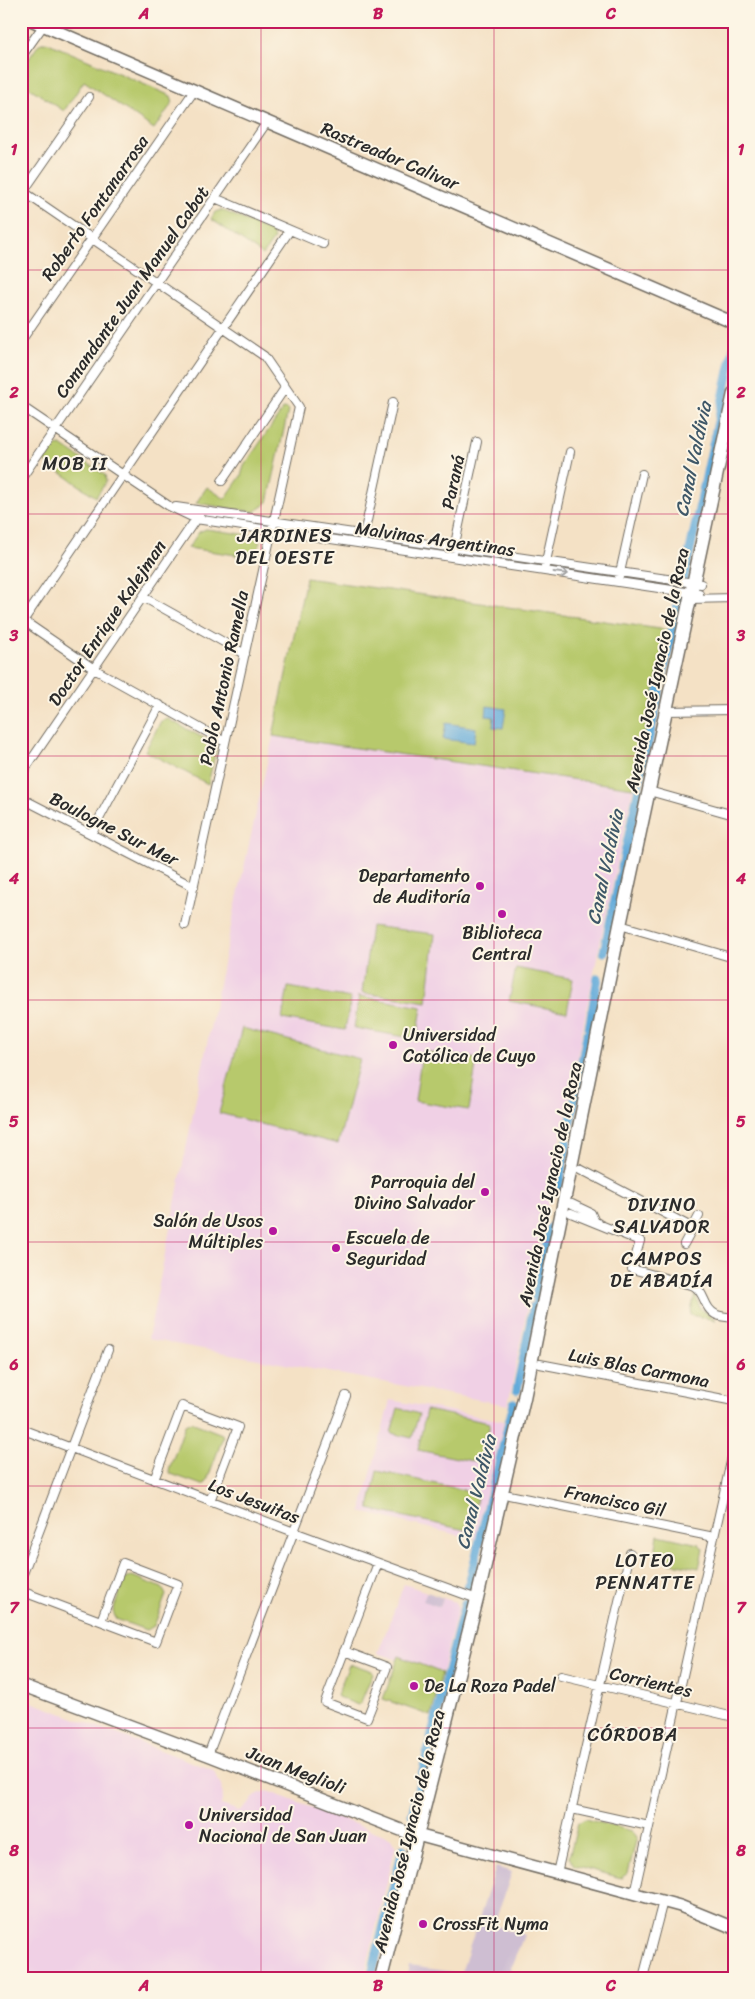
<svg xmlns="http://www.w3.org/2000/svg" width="755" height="1999" font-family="Sriracha,sans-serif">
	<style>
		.built { fill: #f0d0e5 }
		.industrial { fill: #cebed2 }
		.green { fill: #b7c96c; stroke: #717a4c }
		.water { fill: #63abda; stroke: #476b82 }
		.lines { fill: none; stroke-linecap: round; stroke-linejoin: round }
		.canal { stroke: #63abda; stroke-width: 9 }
		.street-casing { stroke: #716b61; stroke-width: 10 }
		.secondary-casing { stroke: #716b61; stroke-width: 14 }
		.primary-casing { stroke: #716b61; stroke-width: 15 }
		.street { stroke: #fff; stroke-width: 8 }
		.secondary { stroke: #fff; stroke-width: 11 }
		.primary { stroke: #fff; stroke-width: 12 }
		.oneway { stroke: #a0a0a0 }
		.grid { fill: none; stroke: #c2185b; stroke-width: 1; stroke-opacity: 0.55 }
		.poi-dot { fill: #b5179e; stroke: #fcf5e5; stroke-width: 2 }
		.labels { text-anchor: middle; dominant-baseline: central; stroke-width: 4; stroke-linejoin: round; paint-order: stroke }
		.street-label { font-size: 18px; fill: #2b2b2b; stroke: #fcf5e5 }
		.poi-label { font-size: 18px; fill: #2b2b2b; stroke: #fcf5e5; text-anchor: start }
		.water-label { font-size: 19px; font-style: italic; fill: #3f5868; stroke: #fcf5e5 }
		.neighbourhood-label { font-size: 19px; letter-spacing: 1px; fill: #2b2b2b; stroke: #fcf5e5 }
		.neatline { fill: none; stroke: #c2185b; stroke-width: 2 }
		.grid-label { font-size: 16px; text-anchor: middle; font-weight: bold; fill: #c2185b }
	</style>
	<rect width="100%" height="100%" fill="#fcf5e5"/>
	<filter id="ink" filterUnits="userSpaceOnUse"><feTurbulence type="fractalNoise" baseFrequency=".02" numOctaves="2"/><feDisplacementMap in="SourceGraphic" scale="10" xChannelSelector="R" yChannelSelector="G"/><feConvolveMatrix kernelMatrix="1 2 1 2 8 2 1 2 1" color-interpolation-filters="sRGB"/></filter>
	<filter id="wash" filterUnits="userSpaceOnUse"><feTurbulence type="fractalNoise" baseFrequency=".0096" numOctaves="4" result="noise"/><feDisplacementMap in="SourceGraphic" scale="20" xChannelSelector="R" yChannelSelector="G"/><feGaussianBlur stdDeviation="1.12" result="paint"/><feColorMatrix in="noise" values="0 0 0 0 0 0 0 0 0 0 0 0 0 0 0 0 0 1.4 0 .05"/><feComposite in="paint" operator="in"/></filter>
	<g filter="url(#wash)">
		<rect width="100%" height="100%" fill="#f4e1c5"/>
		<path class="built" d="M273,736L633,788L594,972L508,1405L148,1339L226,949Z
			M390,1400L504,1421L475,1539L361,1512Z
			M404,1584L427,1592L424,1601L440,1607L443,1598L455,1602L458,1608L442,1673L400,1656L398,1660L378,1653Z
			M21,1698L213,1770L221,1786L223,1795L221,1805L240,1811L258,1794L267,1791L392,1838L396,1845L364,1978H21Z"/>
		<path class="industrial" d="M427,1592L443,1598L440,1607L423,1601Z
			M496,1867L512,1872L494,1925L524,1935L507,1978H406L409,1966L461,1973Z"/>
		<path class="green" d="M46,42L171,96L173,102L154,129L84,81L64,111L21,82V70L39,44Z
			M222,210L272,232L274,239L263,255L211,219L215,212Z
			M286,408L288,411L268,502L254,512L196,503L207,487L225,499L241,476L244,466L283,409Z
			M61,445L105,475L106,482L96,497L44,461L54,446Z
			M290,527L348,536L349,538L288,529Z
			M206,529L256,536L260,542L257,558L188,548L199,532Z
			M379,541L437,549L438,551L379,543Z
			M468,554L527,563V564L468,556Z
			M306,578L667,630L633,788L273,736Z
			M168,719L213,743L216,750L208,784L145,751L161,721Z
			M371,926L435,934L427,1002L362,993Z
			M516,968L573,979L567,1012L509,1001Z
			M288,987L351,998L345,1030L282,1019Z
			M359,996L422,1007L417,1039L354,1028Z
			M242,1028L360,1059L338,1144L219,1113Z
			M422,1051L477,1059L469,1110L415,1101Z
			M695,1294L700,1308L716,1320L690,1315Z
			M398,1408L419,1414L412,1438L391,1433Z
			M426,1410L490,1423L482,1463L418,1450Z
			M191,1422L222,1434L223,1437L206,1483L202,1485L171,1474L169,1470L185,1425Z
			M377,1471L478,1493L470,1531L369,1509Z
			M658,1535L699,1544L703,1549L699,1568L667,1562L668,1555L655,1553Z
			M132,1576L162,1588L166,1595L154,1626L146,1630L116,1619L113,1611L124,1580Z
			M399,1656L442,1673L431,1716L383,1699Z
			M352,1664L372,1671L373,1673L361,1702L358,1705L338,1697L337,1695L349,1665Z
			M585,1819L632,1831L637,1837L628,1873L621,1878L574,1865L569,1857L578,1823Z"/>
		<path class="water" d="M487,706L506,709L503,728L493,727L494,717L486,716Z
			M446,723L476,728L474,743L443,739Z"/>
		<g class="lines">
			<path class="canal" d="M684,578L734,348
				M682,587V586
				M640,781L680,595
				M604,952L639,788
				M589,1029L598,978
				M569,1131L587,1035
				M558,1189L567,1142
				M536,1298L550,1228
				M517,1390L534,1306
				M468,1588L514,1403
				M412,1814L465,1604
				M372,1973L403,1849"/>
		</g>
	</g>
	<g filter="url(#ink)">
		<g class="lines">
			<g class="street-casing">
				<path id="street" d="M21,57L43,26
					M21,190L264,356L299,407L185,925
					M21,195L89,97
					M215,198L323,244
					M21,341L194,91
					M21,406L169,506L196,519L699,594
					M21,479L267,122
					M222,481L285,388
					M176,507L701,584
					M363,539L393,402
					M453,553L477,442
					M545,566L570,452
					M619,577L642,474
					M143,597L245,654
					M690,599L734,598
					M21,619L94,669L225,742
					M21,624L290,230
					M666,711L734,710
					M21,775L198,516
					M649,791L734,815
					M21,798L194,887
					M91,834L160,705
					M620,925L734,958
					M580,1169L693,1228
					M572,1204L591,1213L595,1222L598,1223
					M571,1213L640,1241L632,1269L694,1286C706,1293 703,1309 717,1315C722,1317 728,1317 734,1318
					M684,1244L699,1216
					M540,1364L734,1401
					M21,1429L294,1532L477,1599
					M154,1480L182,1406L238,1427L210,1501
					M509,1495L714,1537
					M21,1579L108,1350
					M21,1591L156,1642L178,1584L123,1563L101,1621
					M344,1651L387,1667L367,1718L325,1702L378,1563
					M561,1676L734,1717
					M208,1755L346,1396
					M733,1807L734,1803
					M572,1809L649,1826
					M557,1873L630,1553
					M634,1894L734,1448
					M643,1978L663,1901"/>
			</g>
			<g class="secondary-casing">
				<path id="secondary" d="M33,21L734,323
					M21,1685L208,1755L406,1832L680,1906L734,1928"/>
			</g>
			<g class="primary-casing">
				<path id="primary" d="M381,1978L477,1599L524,1398L620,925L734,393"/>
			</g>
			<use href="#street" class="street"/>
			<use href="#secondary" class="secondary"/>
			<use href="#primary" class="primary"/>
		</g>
		<defs><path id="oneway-shaft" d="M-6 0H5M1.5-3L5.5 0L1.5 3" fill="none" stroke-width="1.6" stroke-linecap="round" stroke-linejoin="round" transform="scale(1.25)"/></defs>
		<use class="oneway" href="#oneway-shaft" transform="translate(561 573) rotate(8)"/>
	</g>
	<path class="grid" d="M261,21V1978M494,21V1978M21,270H734M21,514H734M21,756H734M21,1000H734M21,1242H734M21,1486H734M21,1728H734"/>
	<g class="poi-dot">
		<circle cx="480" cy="886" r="5"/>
		<circle cx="502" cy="914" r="5"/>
		<circle cx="393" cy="1045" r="5"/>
		<circle cx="485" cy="1192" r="5"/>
		<circle cx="273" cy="1231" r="5"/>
		<circle cx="336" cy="1248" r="5"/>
		<circle cx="414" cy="1686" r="5"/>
		<circle cx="189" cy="1825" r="5"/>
		<circle cx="423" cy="1924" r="5"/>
	</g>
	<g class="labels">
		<g class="street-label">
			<text transform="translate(390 156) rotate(23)">Rastreador Calivar</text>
			<text transform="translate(95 208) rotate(-55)">Roberto Fontanarrosa</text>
			<text transform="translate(132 292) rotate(-55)">Comandante Juan Manuel Cabot</text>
			<text transform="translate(453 482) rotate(-78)">Paraná</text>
			<text transform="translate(435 539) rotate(8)">Malvinas Argentinas</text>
			<text transform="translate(107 623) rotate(-56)">Doctor Enrique Kalejman</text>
			<text transform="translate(657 670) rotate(-78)">Avenida José Ignacio de la Roza</text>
			<text transform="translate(224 678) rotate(-78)">Pablo Antonio Ramella</text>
			<text transform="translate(114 829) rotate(27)">Boulogne Sur Mer</text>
			<text transform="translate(550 1184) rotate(-78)">Avenida José Ignacio de la Roza</text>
			<text transform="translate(639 1368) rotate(11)">Luis Blas Carmona</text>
			<text transform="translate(254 1501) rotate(21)">Los Jesuitas</text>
			<text transform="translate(615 1501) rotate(11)">Francisco Gil</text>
			<text transform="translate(651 1682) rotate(13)">Corrientes</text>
			<text transform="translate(296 1770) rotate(21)">Juan Meglioli</text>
			<text transform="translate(409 1831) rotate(-76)">Avenida José Ignacio de la Roza</text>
		</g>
		<g class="poi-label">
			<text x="470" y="876" text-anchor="end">Departamento<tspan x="470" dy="21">de Auditoría</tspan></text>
			<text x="502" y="933" text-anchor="middle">Biblioteca<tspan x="502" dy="21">Central</tspan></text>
			<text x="403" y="1035">Universidad<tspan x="403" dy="21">Católica de Cuyo</tspan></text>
			<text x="475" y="1182" text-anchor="end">Parroquia del<tspan x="475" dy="21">Divino Salvador</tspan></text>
			<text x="263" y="1221" text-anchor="end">Salón de Usos<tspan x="263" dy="21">Múltiples</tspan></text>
			<text x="346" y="1238">Escuela de<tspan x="346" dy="21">Seguridad</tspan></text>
			<text x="424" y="1686">De La Roza Padel</text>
			<text x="199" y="1815">Universidad<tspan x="199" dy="21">Nacional de San Juan</tspan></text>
			<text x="433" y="1924">CrossFit Nyma</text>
		</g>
		<g class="water-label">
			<text transform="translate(693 459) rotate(-78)">Canal Valdivia</text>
			<text transform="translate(605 867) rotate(-78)">Canal Valdivia</text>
			<text transform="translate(476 1492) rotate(-76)">Canal Valdivia</text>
		</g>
		<g class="neighbourhood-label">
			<text x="75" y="463">MOB II</text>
			<text x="285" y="535">JARDINES<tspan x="285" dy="22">DEL OESTE</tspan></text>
			<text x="662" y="1204">DIVINO<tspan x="662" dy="22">SALVADOR</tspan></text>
			<text x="662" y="1258">CAMPOS<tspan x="662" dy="22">DE ABADÍA</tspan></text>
			<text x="645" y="1560">LOTEO<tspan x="645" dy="22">PENNATTE</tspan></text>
			<text x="633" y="1734">CÓRDOBA</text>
		</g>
	</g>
	<rect width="755" height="1999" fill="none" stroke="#fcf5e5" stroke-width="55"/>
	<rect x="28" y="28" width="700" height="1944" class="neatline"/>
	<g class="grid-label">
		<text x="144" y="19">A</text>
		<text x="378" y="19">B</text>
		<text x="611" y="19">C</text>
		<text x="14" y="155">1</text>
		<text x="741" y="155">1</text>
		<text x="14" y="398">2</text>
		<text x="741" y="398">2</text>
		<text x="14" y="641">3</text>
		<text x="741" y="641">3</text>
		<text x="14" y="884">4</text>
		<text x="741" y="884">4</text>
		<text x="14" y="1127">5</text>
		<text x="741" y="1127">5</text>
		<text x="14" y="1370">6</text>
		<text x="741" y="1370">6</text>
		<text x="14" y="1613">7</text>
		<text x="741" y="1613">7</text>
		<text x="14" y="1856">8</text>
		<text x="741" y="1856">8</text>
		<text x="144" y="1991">A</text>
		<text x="378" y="1991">B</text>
		<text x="611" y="1991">C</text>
	</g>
</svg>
